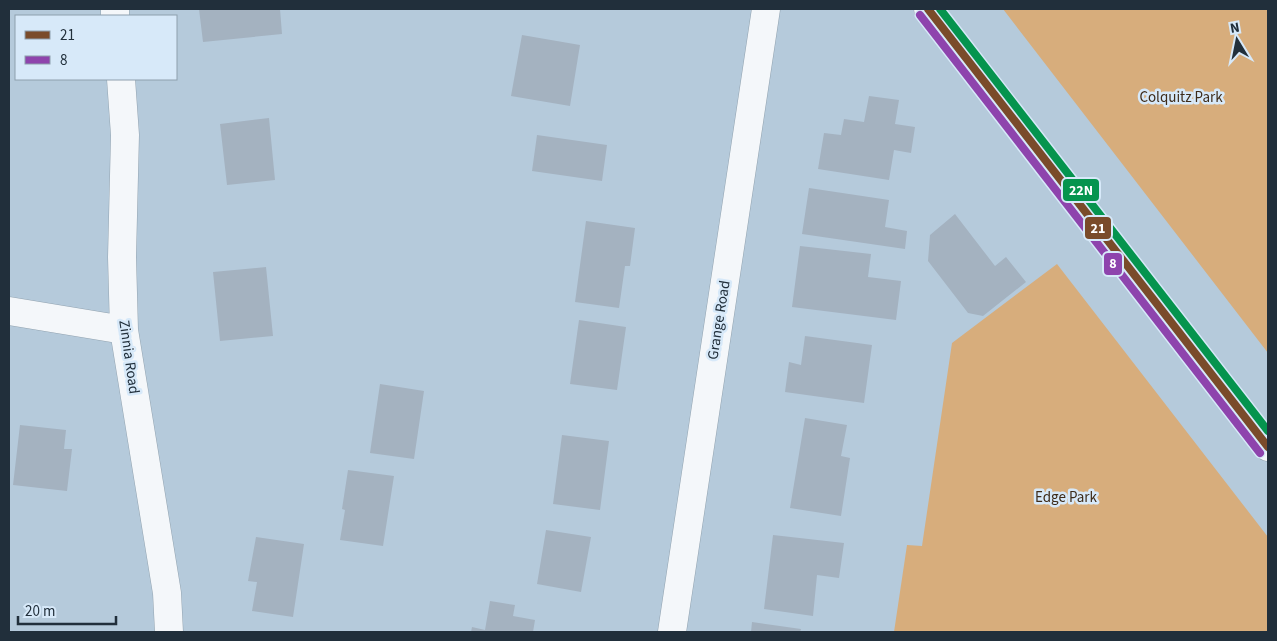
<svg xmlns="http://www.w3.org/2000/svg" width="1277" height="641" font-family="'Source Sans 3',sans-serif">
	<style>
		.green { fill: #d7ad7c }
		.building { fill: #a4b2c0 }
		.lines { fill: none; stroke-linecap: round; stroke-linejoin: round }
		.minor-casing { stroke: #92a3b0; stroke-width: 29 }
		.secondary-casing { stroke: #92a3b0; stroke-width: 29 }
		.minor { stroke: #f4f7fa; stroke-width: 28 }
		.secondary { stroke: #f4f7fa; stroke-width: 28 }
		.bus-1-casing { stroke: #d7e9f9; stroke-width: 11 }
		.bus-2-casing { stroke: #d7e9f9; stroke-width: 11 }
		.bus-3-casing { stroke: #d7e9f9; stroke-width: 11 }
		.bus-1 { stroke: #7a4b2a; stroke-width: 8 }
		.bus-2 { stroke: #8e44ad; stroke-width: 8 }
		.bus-3 { stroke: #05944e; stroke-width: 8 }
		.labels { text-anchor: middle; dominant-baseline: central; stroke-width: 5; stroke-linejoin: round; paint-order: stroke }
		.park-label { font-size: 15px; fill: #3d2b19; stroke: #d7e9f9 }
		.street-label { font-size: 15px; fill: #212f3b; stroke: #d7e9f9 }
		.line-badge { stroke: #d7e9f9; stroke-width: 2 }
		.badge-label { font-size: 14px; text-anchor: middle; font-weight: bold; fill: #fff }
	</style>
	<rect width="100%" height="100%" fill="#b5cadb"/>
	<path class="green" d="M1003,9H1268V353Z
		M1057,264L1268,537V632H894L907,545L922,546L952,343Z"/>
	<path class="building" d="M199,9H280L282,34L203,42Z
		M522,35L580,45L570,106L511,96Z
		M869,96L899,100L895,124L915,127L911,153L894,150L889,180L818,169L824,133L841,135L844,119L864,122Z
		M269,118L275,180L227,185L220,124Z
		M537,135L607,145L602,181L532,171Z
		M809,188L889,200L885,227L907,231L905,249L802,234Z
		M955,214L995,266L1006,257L1026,282L983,316L968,313L928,261L930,235Z
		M586,221L635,228L630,266H625L619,308L575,302Z
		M800,246L871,254L868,277L901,281L896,320L792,307Z
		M266,267L273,336L220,341L213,272Z
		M579,320L626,327L617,390L570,384Z
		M805,336L872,345L864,403L785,392L789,362L801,365Z
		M380,384L424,391L414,459L370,453Z
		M805,418L847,425L841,456L850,458L841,516L790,508Z
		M20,425L66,430L64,449H72L67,491L13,485Z
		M562,435L609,441L600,510L553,504Z
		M348,470L394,476L383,546L340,540L345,510L342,509Z
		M546,530L591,537L581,592L537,584Z
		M773,535L844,543L839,578L817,575L813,616L764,609Z
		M256,537L304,544L293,617L252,611L257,582L248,581Z
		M490,601L515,605L513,616L535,620L533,632H471L472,627L485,630Z
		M752,622L801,629L800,632H751Z"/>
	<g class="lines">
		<g class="minor-casing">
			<path id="minor" d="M115,9V16
				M121,79L125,135L122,257L124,330L167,593L169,632
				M9,311L124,330
				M672,632L766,9"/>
		</g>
		<g class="secondary-casing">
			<path id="secondary" d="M928,9L1268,447"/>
		</g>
		<use href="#minor" class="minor"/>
		<use href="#secondary" class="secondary"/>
		<g class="bus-1-casing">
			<path id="bus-1" d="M928,9L1268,447"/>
		</g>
		<g class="bus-2-casing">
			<path id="bus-2" d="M920,15L1260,453"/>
		</g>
		<g class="bus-3-casing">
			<path id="bus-3" d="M940,9L1268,431"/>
		</g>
		<use href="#bus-1" class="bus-1"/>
		<use href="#bus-2" class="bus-2"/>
		<use href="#bus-3" class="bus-3"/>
	</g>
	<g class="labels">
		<g class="park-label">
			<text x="1181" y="97">Colquitz Park</text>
			<text x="1066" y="497">Edge Park</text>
		</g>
		<g class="street-label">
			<text transform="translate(719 320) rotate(-81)">Grange Road</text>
			<text transform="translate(129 357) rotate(82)">Zinnia Road</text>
		</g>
	</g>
	<g class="line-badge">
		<rect x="1062" y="178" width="38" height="24" rx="5" fill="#05944e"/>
		<rect x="1084" y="216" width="28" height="24" rx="5" fill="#7a4b2a"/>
		<rect x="1103" y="252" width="20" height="24" rx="5" fill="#8e44ad"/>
	</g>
	<g class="badge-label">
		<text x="1081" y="195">22N</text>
		<text x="1098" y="233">21</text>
		<text x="1113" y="268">8</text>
	</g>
	<rect width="1277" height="641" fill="none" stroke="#212f3b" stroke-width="20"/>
	<rect x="15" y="15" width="162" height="65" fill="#d7e9f9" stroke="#8e9fad"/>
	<rect x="25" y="31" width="25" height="8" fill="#7a4b2a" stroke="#8e9fad"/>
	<text x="60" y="40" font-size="15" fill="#212f3b">21</text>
	<rect x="25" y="56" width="25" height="8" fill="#8e44ad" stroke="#8e9fad"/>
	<text x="60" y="65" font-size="15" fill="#212f3b">8</text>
	<g transform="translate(1237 40) rotate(350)" stroke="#d7e9f9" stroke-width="4" paint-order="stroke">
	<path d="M0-4L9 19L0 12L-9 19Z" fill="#212f3b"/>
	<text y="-8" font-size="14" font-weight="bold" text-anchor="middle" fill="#212f3b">N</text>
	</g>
	<path d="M18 616v8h98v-8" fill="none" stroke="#212f3b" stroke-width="2.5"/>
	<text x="25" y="616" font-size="15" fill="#212f3b" stroke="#d7e9f9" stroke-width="4" paint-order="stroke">20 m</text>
</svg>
